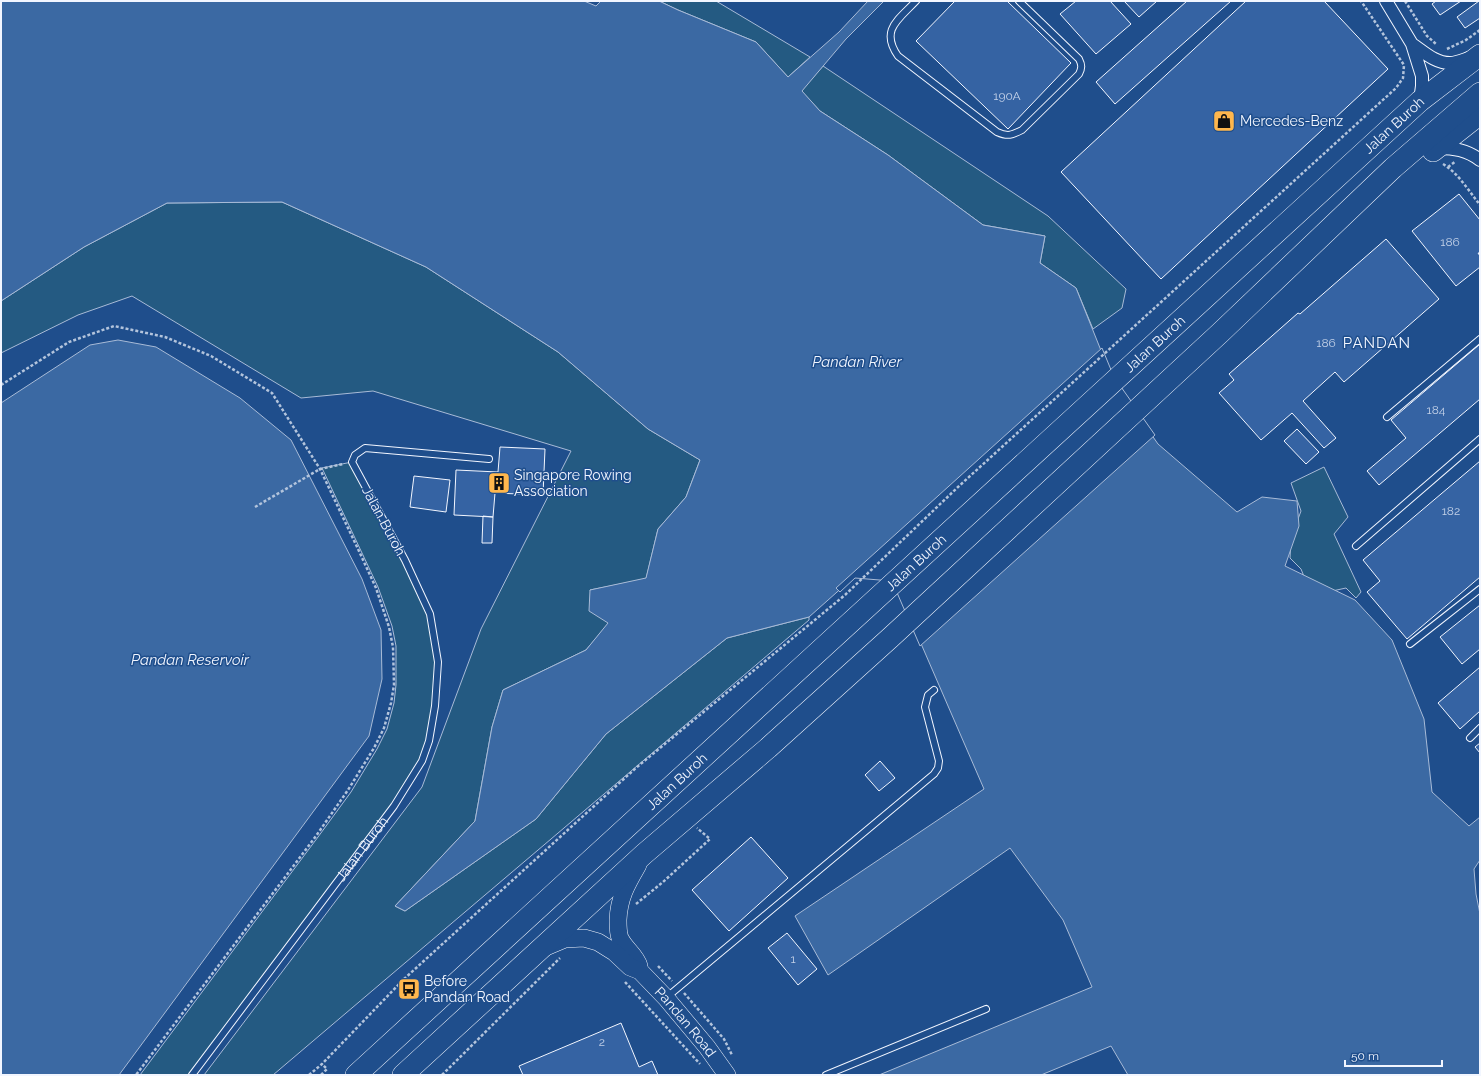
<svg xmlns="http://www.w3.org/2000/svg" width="1481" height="1076" font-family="Raleway,sans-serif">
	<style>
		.green { fill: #245a82; stroke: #a8bbd7 }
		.water { fill: #3b69a3; stroke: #a8bbd7 }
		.pier { fill: #1f4e8c; stroke: #a8bbd7 }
		.building { fill: #3563a3; stroke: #f2f6ff }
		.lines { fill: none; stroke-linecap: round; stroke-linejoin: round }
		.lane-casing { stroke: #f2f6ff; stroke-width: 8 }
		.street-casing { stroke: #f2f6ff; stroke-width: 14 }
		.secondary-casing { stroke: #f2f6ff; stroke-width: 18 }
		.highway-casing { stroke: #f2f6ff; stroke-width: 22 }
		.path { stroke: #b3c4dc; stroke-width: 2.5; stroke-dasharray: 3 2; stroke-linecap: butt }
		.lane { stroke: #1f4e8c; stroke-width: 6 }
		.street { stroke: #1f4e8c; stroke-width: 12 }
		.secondary { stroke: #1f4e8c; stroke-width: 17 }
		.highway { stroke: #1f4e8c; stroke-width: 21 }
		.labels { text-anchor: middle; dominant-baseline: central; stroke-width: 3; stroke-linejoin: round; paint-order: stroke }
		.number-label { font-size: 12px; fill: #c3d1e8 }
		.poi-label { font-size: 14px; fill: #f2f6ff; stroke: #1f4e8c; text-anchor: start }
		.street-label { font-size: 14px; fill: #f2f6ff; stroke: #1f4e8c }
		.neighbourhood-label { font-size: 15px; letter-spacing: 1px; fill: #f2f6ff; stroke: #1f4e8c }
		.water-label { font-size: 15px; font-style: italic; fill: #f2f6ff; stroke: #1f4e8c }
	</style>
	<rect width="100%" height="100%" fill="#1f4e8c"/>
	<path class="green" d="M659,1H716L810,57L788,77L756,42L678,10Z
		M823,66L1048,216L1126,289L1122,308L1093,329L1076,288L1040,263L1045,236L983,225L888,155L820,111L801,91Z
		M282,202L426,267L558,352L648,429L700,460L686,497L658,529L646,579L590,590L609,623L586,650L503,690L492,727L475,821L395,906L405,911L536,819L606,734L727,638L809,617V620L273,1075H204L422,787L481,629L571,451L373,391L301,398L132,296L78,315L1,353V301L84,247L167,203Z
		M352,462L430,614L438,662L435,706L422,761L394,806L192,1075H140L318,837L351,792L377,749L387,729L394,703L396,685V646L392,626L378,587L322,468Z
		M1324,467L1348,517L1334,534L1361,592L1356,598L1346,588L1323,593L1309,589L1301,569L1290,558L1291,538L1301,511L1291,483Z"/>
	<path class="water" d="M1,1H584L596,6L601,1H659L678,10L756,42L788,77L839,32L868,1H884L846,39L802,91L820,111L888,155L983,225L1045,236L1040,263L1076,288L1112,378L1158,444L1237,512L1262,497L1297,501L1299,526L1285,566L1355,600L1392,640L1424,719L1432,792L1469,826L1480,817V860L1474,869L1476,894L1480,914V1075H1128L1111,1046L1041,1075H879L1092,987L1063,920L1010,848L828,975L795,916L984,789L893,579L855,576L809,617L727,638L606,734L536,819L405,911L395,906L475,821L492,727L503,690L586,650L608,623L589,611L590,590L646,578L658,529L686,497L700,460L648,429L558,352L426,267L282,202L167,203L84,247L1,301Z
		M118,340L156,347L240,398L291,440L362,579L381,630L382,679L369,736L119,1075H1V403L90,345Z"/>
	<path class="pier" d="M1102,348L1114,377L1155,435L920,646L892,581L855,578L840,592L836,588Z"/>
	<path class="building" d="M955,1H1007L1071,63L1008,129L916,41Z
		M1076,1H1110L1131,24L1096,54L1060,14Z
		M1124,1H1157L1139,17Z
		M1187,1H1231L1115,104L1096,82Z
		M1246,1H1324L1388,69L1161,279L1061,172Z
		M1436,1H1461L1440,15L1432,4Z
		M1479,1H1480V18L1465,28L1457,17Z
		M1459,194L1480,220V253H1478L1480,256V267L1456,286L1412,231Z
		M1386,239L1439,299L1344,382L1335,372L1303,401L1336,438L1324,448L1292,413L1261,440L1219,393L1234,380L1229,374L1298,313L1300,314Z
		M1480,344V399L1379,485L1367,471L1406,438L1391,420Z
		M1297,429L1319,452L1306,464L1284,441Z
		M500,447L545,449L543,495L495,493L493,517L454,515L456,470L498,472Z
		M1480,461V577L1407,639L1367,592L1380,581L1363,560Z
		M414,476L450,480L446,512L410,507Z
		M483,516L493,517L492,543H482Z
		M1480,605V649L1462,664L1440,637Z
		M1480,667V711L1460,729L1438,703Z
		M1480,743V753L1475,747Z
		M880,761L895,778L879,791L865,775Z
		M751,837L788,878L729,931L692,890Z
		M787,933L817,969L798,985L768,948Z
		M621,1023L639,1067L652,1061L658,1075H523L519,1066Z"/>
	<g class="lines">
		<g class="lane-casing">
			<g id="lane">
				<path d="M916,1C898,20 880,30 898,56L997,132C1008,137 1012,135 1022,130L1079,74C1082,68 1082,65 1079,59L1019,1"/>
				<path d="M1387,417L1480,339"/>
				<path d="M1356,546L1480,439"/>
				<path d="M1410,644L1480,589"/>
				<path d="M1470,738L1480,728"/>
				<path d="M667,997L934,774L938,768L939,761L925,707L928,695L934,690"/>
				<path id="s1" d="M192,1075L394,806L422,761L429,741L435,706L438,662L430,614L405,560L352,462L355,455L365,448L489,459"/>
				<path d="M826,1075L986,1009"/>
			</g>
		</g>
		<g class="street-casing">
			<path id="street" d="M1386,1L1412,44L1422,76V86L1420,101
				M1412,44C1424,52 1435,63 1450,63C1456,63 1463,60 1469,58
				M1438,148C1454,148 1467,150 1480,160"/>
		</g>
		<g class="secondary-casing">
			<g id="secondary">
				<path d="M638,865C627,884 619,897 618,920C618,925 618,933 620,938C625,949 636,955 639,966"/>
				<path id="s2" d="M546,947L565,939L584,938L598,942L614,952L630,967L640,971L666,998L707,1047L727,1075"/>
			</g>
		</g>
		<g class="highway-casing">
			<g id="highway">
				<path d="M1433,151L1480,114"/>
				<path id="s3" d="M356,1075L1420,101L1480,55"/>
				<path d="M403,1075L644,854L768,748L890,638L1220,333L1393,168L1480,93"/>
			</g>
		</g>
		<path class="path" d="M1405,1L1427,36L1436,44
			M1447,49L1466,40L1480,30
			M1443,164C1458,173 1469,191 1480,205
			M1448,167L1456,161
			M1,385L69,342L114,326L165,337L211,356L272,393L320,469L358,549L376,588L389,627L393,647L394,685L391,703L384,728L374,748L348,790L316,836L136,1075
			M255,507L320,469L343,464
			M636,904L663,882L710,839L697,828
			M658,966L672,981
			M625,982L700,1064
			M684,993L724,1039L732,1055
			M309,1075L322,1064L404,979L637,767L845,595L958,487L1396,88L1403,78L1404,65L1361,1
			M321,1075L327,1069L322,1064
			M442,1075L560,958"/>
		<use href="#lane" class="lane"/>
		<use href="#street" class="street"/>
		<use href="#secondary" class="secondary"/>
		<use href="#highway" class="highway"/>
	</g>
	<defs>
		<g id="shop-square" transform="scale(1.15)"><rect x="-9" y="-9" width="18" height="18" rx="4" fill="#ffb74d" stroke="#1f4e8c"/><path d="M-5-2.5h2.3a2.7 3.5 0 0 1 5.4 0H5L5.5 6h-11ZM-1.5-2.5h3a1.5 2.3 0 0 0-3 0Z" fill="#111"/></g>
		<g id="building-square" transform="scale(1.15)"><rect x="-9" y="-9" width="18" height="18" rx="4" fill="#ffb74d" stroke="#1f4e8c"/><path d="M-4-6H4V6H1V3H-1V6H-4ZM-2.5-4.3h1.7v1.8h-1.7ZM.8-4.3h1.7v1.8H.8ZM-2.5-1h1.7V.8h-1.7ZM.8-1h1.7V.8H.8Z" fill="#111"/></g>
		<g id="bus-square" transform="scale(1.15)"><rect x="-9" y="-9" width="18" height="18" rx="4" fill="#ffb74d" stroke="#1f4e8c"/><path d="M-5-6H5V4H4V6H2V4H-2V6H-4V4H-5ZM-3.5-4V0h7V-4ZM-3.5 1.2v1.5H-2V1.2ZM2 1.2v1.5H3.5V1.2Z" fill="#111"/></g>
	</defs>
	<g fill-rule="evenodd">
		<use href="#shop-square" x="1224" y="121"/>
		<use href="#building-square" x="499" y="483"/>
		<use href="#bus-square" x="409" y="989"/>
	</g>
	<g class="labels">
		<g class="number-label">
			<text x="1007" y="96">190A</text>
			<text x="1450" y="242">186</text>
			<text x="1326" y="343">186</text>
			<text x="1436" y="410">184</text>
			<text x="1451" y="511">182</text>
			<text x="793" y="959">1</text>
			<text x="602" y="1042">2</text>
		</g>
		<g class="poi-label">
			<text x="1240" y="121">Mercedes-Benz</text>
			<text x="514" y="475">Singapore Rowing<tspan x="514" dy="16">Association</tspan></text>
			<text x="424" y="981">Before<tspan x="424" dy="16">Pandan Road</tspan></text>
		</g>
		<g class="street-label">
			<text stroke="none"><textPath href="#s3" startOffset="1407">Jalan Buroh</textPath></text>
			<text stroke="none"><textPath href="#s3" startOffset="1083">Jalan Buroh</textPath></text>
			<text transform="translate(384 521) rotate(62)">Jalan Buroh</text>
			<text stroke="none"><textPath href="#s3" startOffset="759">Jalan Buroh</textPath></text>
			<text stroke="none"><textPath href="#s3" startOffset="435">Jalan Buroh</textPath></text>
			<text stroke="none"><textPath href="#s1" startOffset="283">Jalan Buroh</textPath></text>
			<text stroke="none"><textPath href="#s2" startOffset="174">Pandan Road</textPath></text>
		</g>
		<g class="neighbourhood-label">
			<text x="1377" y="343">PANDAN</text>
		</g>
		<g class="water-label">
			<text x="857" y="362">Pandan River</text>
			<text x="190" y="660">Pandan Reservoir</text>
		</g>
	</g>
	<rect width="1481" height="1076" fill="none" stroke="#f2f6ff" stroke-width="4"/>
	<path d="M1345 1060v6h97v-6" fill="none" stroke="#f2f6ff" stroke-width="2"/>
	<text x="1351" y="1060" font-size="12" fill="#f2f6ff" stroke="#1f4e8c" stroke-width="3" paint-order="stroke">50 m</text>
</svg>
